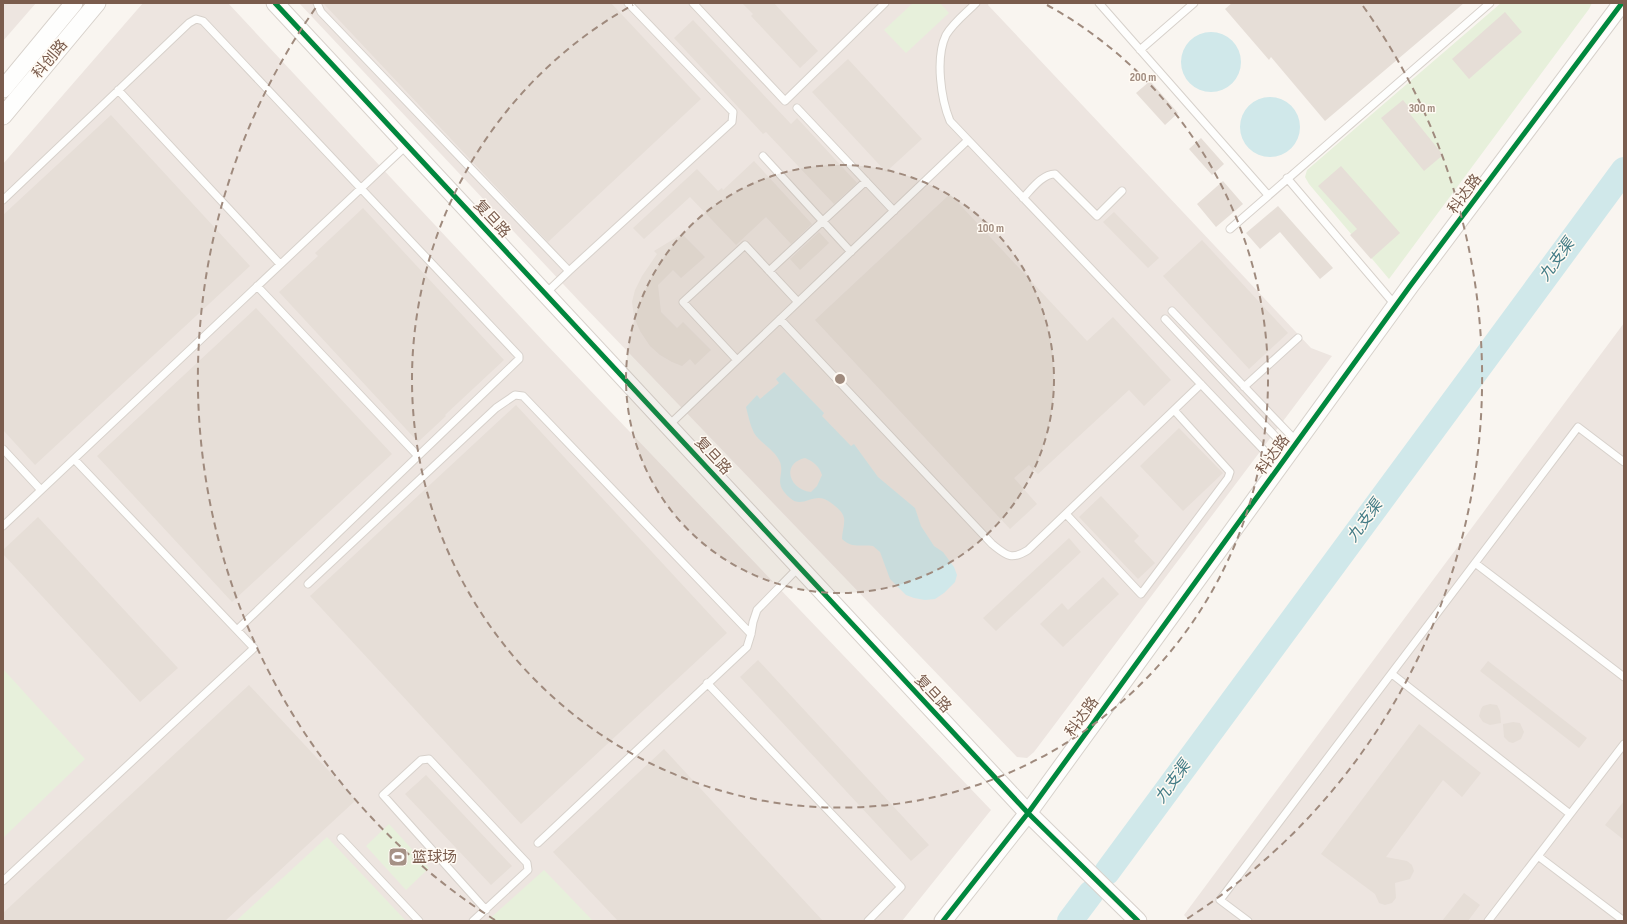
<svg xmlns="http://www.w3.org/2000/svg" width="1627" height="924" font-family="'Sofia Sans Condensed','Noto Sans SC',sans-serif">
	<style>
		.industrial { fill: #ede5e0 }
		.green { fill: #e7f0db }
		.water { fill: #d0e8ea; fill-rule: evenodd }
		.lines { fill: none; stroke-linecap: round; stroke-linejoin: round }
		.river { stroke: #d0e8ea; stroke-width: 26 }
		.building { fill: #e6ded7 }
		.service-casing { stroke: #d7d1cb; stroke-width: 9 }
		.tertiary-casing { stroke: #d7d1cb; stroke-width: 19 }
		.service { stroke: #fefefd; stroke-width: 7 }
		.tertiary { stroke: #fefefd; stroke-width: 17 }
		.cycleway-casing { stroke: #fffaf3; stroke-width: 8 }
		.cycleway { stroke: #00873e; stroke-width: 5 }
		.ring { fill: none; stroke: #9f8a7d; stroke-width: 2; stroke-dasharray: 7 5 }
		.labels { text-anchor: middle; dominant-baseline: central; stroke-width: 3; stroke-linejoin: round; paint-order: stroke }
		.street-label { font-size: 15px; fill: #7a5c4d; stroke: #fffaf3 }
		.poi-label { font-size: 15px; fill: #7a5c4d; stroke: #fffaf3; text-anchor: start }
		.water-label { font-size: 16px; font-style: italic; fill: #437c86; stroke: #fffaf3 }
		.centre { fill: #9f8a7d; stroke: #fffaf3; stroke-width: 2 }
		.ring-label { font-size: 12px; text-anchor: middle; font-weight: bold; fill: #9f8a7d; stroke: #fffaf3; stroke-width: 3; stroke-linejoin: round; paint-order: stroke }
	</style>
	<rect width="100%" height="100%" fill="#f9f5f0"/>
	<path class="industrial" d="M3,3H36L3,41Z
		M143,3H228L545,343L991,810L902,921H3V164Z
		M299,3H989L988,5L1311,348L1332,356L1034,752L1027,758L1017,757L580,302Z
		M1624,323V921H1190L1184,915Z"/>
	<path class="green" d="M913,3H940L949,13L906,53L884,30Z
		M1501,3H1592L1589,9L1389,279L1309,184L1305,177L1307,170Z
		M3,669L85,759L3,838Z
		M389,824L429,868L406,890L366,846Z
		M327,837L406,921H236Z
		M544,870L593,921H487Z"/>
	<path class="water" d="M1181 62a30 30 0 1 1 60 0a30 30 0 1 1-60 0Z
		M1240 127a30 30 0 1 1 60 0a30 30 0 1 1-60 0Z
		M784,372L824,413L822,416L851,446L854,444L878,477L915,508L921,526L934,546L943,552L954,567L957,575L955,582L944,593L935,599L925,600L914,598L906,595L890,579L880,552L873,546C859,544 853,549 842,539C842,532 845,525 844,518C843,513 839,509 835,506C830,502 825,498 819,498C808,498 800,507 790,498C772,482 785,477 780,462C775,450 761,444 754,433C750,425 748,415 746,407L757,395L760,399L779,383L776,379ZM805,458C814,462 819,466 822,475L817,486L811,492C790,490 780,464 805,458Z"/>
	<g class="lines">
		<path class="river" d="M1107,872L1624,170
			M1070,921L1091,893"/>
	</g>
	<path class="building" d="M323,3H611L701,99L548,242Z
		M742,3H774L818,51L800,68L751,16L753,14Z
		M1232,3H1464L1325,121L1271,57L1269,60L1225,9Z
		M1505,12L1522,32L1469,79L1452,59Z
		M693,20L791,124L797,118L857,183L834,204L766,132L763,134L674,38Z
		M848,59L922,139L886,172L812,92Z
		M1150,81L1178,113L1165,125L1136,93Z
		M1403,100L1413,112L1410,114L1443,155L1424,171L1381,118Z
		M111,115L250,266L35,465L3,430V215Z
		M1201,138L1224,164L1212,175L1189,149Z
		M754,161L812,224L791,244L766,217L736,245L690,197L644,239L633,228L697,169L718,191L722,188L723,190Z
		M1341,166L1400,233L1371,259L1350,235L1357,229L1318,186Z
		M1223,181L1243,204L1216,227L1197,204Z
		M950,194L1087,341L1113,317L1171,380L1144,406L1129,390L1038,474L1029,465L1014,478L1037,504L1010,529L815,320Z
		M1278,206L1333,268L1320,279L1280,232L1260,249L1246,233Z
		M363,208L504,360L445,415L446,416L418,442L279,292L318,256L315,253Z
		M1114,212L1159,258L1148,268L1103,222Z
		M819,232L829,243L800,270L790,259Z
		M682,234L705,257L681,278L673,270L658,285L661,312L677,328L683,322L711,350L695,365L690,359L682,366L672,362L660,355L650,346L640,331L634,317L632,302L635,290L642,276L657,254L654,251Z
		M1202,240L1288,333L1249,369L1163,276Z
		M256,308L392,454L232,602L97,456Z
		M516,405L727,633L521,824L310,596Z
		M1179,428L1223,473L1183,511L1140,466Z
		M1101,496L1139,536L1134,541L1155,563L1138,579L1079,517Z
		M38,517L178,668L140,702L3,554V550Z
		M1069,538L1081,552L996,631L983,618Z
		M1103,577L1119,594L1063,647L1040,624L1062,603L1068,610Z
		M758,660L929,845L911,861L740,677Z
		M1488,661L1587,738L1579,748L1480,671Z
		M249,685L356,800L225,921H3V913Z
		M1490,704L1497,705L1500,711L1501,723L1490,725L1483,722L1479,716L1481,709L1483,706Z
		M1513,722L1520,723L1524,732L1521,739L1513,743L1509,742L1504,737L1503,724Z
		M1419,724L1481,773L1462,797L1443,780L1386,857L1407,861L1412,865L1414,871L1410,879L1395,883L1396,898L1392,903L1385,905L1379,903L1375,894L1321,854Z
		M664,749L823,921H618L553,852Z
		M426,775L512,866L491,885L405,794Z
		M1624,801V840L1605,825Z
		M1464,893L1480,905L1468,921H1442Z"/>
	<g class="lines">
		<g class="service-casing">
			<path id="service" d="M317,3L321,12L569,271L732,122L733,112L628,3
				M693,3L785,101L885,3
				M976,3C966,13 953,23 946,35C935,58 941,99 950,121L1279,466
				M1099,3L1268,195
				M1140,50L1194,3
				M118,90L280,264
				M797,108L894,211
				M763,156L851,252
				M1287,178L1396,306
				M1023,198C1031,190 1042,174 1055,174L1097,216L1122,191
				M3,200L189,23L196,19L203,21L519,356V359L237,630
				M1230,229L1490,3
				M769,271L866,181
				M257,286L418,456
				M545,294L569,271
				M1172,311L1297,442
				M780,319L992,544C1006,555 1011,561 1028,550L1201,384
				M1165,319L1290,452
				M737,360L683,302L745,245L798,302
				M1244,387L1298,338
				M668,426L968,140
				M3,449L41,490
				M1066,514L1141,594L1228,478L1230,472L1174,410
				M3,526L407,145
				M1475,563L1624,677
				M308,584L496,408L515,395L523,396L751,634
				M1392,674L1570,814
				M707,683L901,887L868,921
				M341,838L419,921
				M538,843L747,647L751,634L753,622L757,610L799,567
				M1538,856L1624,921
				M3,881L254,648L74,459
				M473,921L528,870L527,863L429,759L421,760L383,795L486,910
				M1248,921L1220,900L1578,427L1624,462
				M1488,921L1624,744"/>
		</g>
		<g class="tertiary-casing">
			<path id="tertiary" d="M275,3L1028,813L1138,921
				M3,89L74,3
				M3,116L97,3
				M943,921L1028,813L1410,286L1622,3"/>
		</g>
		<use href="#service" class="service"/>
		<use href="#tertiary" class="tertiary"/>
		<g class="cycleway-casing">
			<path id="cycleway" d="M275,3L1028,813L1138,921
				M943,921L1028,813L1410,286L1622,3"/>
		</g>
		<use href="#cycleway" class="cycleway"/>
	</g>
	<circle cx="840" cy="379" r="214" fill="#9f8a7d" fill-opacity=".12"/>
	<g class="ring">
		<circle cx="840" cy="379" r="214"/>
		<path d="M1047 5A428 428 0 1 1 633 5"/>
		<path d="M495 920A642 642 0 0 1 317 6M1363 6A642 642 0 0 1 1185 920"/>
	</g>
	<defs>
		<g id="stadium-square" transform="scale(1)"><rect x="-9" y="-9" width="18" height="18" rx="4" fill="#a69286" stroke="#fffaf3"/><path d="M0-5a6.5 5 0 1 0 0 10a6.5 5 0 1 0 0-10ZM-3.5-1.8h7v3.6h-7Z" fill="#fff"/></g>
	</defs>
	<g fill-rule="evenodd">
		<use href="#stadium-square" x="398" y="857"/>
	</g>
	<g class="labels">
		<g class="street-label">
			<text transform="translate(50 59) rotate(-50)">科创路</text>
			<text transform="translate(1465 194) rotate(-53)">科达路</text>
			<text transform="translate(492 219) rotate(47)">复旦路</text>
			<text transform="translate(1273 455) rotate(-54)">科达路</text>
			<text transform="translate(713 456) rotate(47)">复旦路</text>
			<text transform="translate(933 694) rotate(47)">复旦路</text>
			<text transform="translate(1082 717) rotate(-54)">科达路</text>
		</g>
		<g class="poi-label">
			<text x="412" y="857">篮球场</text>
		</g>
		<g class="water-label">
			<text transform="translate(1557 260) rotate(-54)">九支渠</text>
			<text transform="translate(1365 521) rotate(-54)">九支渠</text>
			<text transform="translate(1173 782) rotate(-54)">九支渠</text>
		</g>
	</g>
	<circle cx="840" cy="379" r="6" class="centre"/>
	<g class="ring-label">
		<text x="1143" y="81">200 m</text>
		<text x="1422" y="112">300 m</text>
		<text x="991" y="232">100 m</text>
	</g>
	<rect width="1627" height="924" fill="none" stroke="#7a5c4d" stroke-width="8"/>
</svg>
